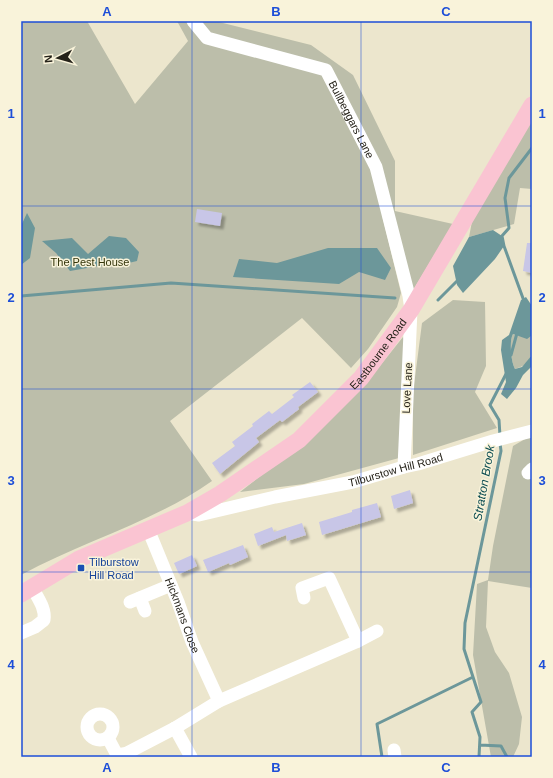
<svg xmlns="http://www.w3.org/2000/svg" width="553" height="778" font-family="Helvetica,sans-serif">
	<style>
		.green { fill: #bcbeaa }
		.water { fill: #6c979a }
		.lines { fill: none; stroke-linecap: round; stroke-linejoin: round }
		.stream { stroke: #6c979a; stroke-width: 3 }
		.building { fill: #c8c6e7; filter: url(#shadow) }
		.minor { stroke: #fff; stroke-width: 13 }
		.major { stroke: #fac4d2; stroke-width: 17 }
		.grid { fill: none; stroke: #1d4ed8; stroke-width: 1; stroke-opacity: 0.55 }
		.transit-dot { fill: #1a4fb4; stroke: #f9f3da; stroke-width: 1.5 }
		.labels { text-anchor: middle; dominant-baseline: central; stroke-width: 3; stroke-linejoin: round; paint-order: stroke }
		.street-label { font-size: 11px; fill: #252219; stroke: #f9f3da }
		.park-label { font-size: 11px; fill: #33350a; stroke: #f9f3da }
		.transit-label { font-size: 11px; fill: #164399; stroke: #f9f3da; text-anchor: start }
		.water-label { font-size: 12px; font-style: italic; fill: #0c4d52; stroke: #f9f3da }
		.neatline { fill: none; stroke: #1d4ed8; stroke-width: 1.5 }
		.grid-label { font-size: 13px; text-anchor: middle; font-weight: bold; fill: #1d4ed8 }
	</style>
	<defs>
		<filter id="shadow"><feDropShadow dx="3.5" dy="3.5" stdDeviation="1" flood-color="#0004"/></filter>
	</defs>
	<rect width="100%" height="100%" fill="#ece6cd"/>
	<path class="green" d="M21,21H87L135,104L188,41L177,21H215L311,45L353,75L395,161V211L453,224L412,292L382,215L401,293L397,307L368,349L351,368L302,318L170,421L212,481C154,522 83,541 21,575Z
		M532,105V189L520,188L514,224L469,237L476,201Z
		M453,300L485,302L486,366L475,392L497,428L413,455V393L422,323Z
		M513,334L518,336H531L532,338C532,354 533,364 515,369C511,362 509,341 513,334Z
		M403,337L406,345L399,458L304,484L240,492L303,443L363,387Z
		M532,435V588L488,581L486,627L495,652L509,673L522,717L519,744L513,757H491L473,655L477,584L488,580L493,546L513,446Z"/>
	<path class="water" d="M27,213L35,228L30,258L21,265V226Z
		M493,230L502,236L504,246L495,259L463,293L457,285L453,266L469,237Z
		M109,236L126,238L139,252L137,261L120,265L110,264L70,271L56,253L42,241L72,238L88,254Z
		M328,248H377L391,268L385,280L359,272L339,284L233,277L239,259L277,263Z
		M526,297L532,306V338L531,336L527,339L513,334C509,341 511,362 515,369L522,367L532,355V366L523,375L516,388L507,399L501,394L506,382L501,350L502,340L509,335L521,300Z"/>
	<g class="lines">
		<path class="stream" d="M502,236L504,246L524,301
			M501,237L509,228L505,198L509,178L532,148
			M21,296L171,283L395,298
			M438,300L459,279
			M511,355L517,333
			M500,436L499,420L490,405L506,374
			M473,677L481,702L472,712L480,737L479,757
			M480,745L501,746L507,757
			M382,757L377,724L473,677L464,649L465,623L501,451L500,443"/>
	</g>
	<path class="building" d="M197,209L222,213L220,226L195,222Z
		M527,243H532V273L523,271Z
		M310,382L318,392L298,407L299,409L282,422L280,420L256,438L259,442L220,474L212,463L235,446L232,442L253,426L252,424L269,411L272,414L294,397L292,395Z
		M410,490L413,503L394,509L391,496Z
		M377,503L381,517L322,535L319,522L352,512V510Z
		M302,523L306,535L287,541L286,535L258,546L254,534L272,527L274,532Z
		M243,545L248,557L230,565L229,563L208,572L203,560Z
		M192,555L197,566L179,574L174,563Z"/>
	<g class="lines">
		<g class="minor">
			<path id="s1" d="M193,21L207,38L326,70L376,167L409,296L411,310L404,467"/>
			<path d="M528,473L532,469"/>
			<path id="s2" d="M187,513L199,515L275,497L353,482L404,467L418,464L493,441L532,431"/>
			<path id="s3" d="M148,529L178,602L192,642L219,701"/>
			<path d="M140,598L145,611"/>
			<path d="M304,598L302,588L329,578L358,641"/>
			<path d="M130,602L171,585"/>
			<path d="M21,633L35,627L44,620C46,608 37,597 32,587"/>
			<circle cx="100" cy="727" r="13"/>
			<path d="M175,728L191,757"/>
			<path d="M108,738L117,755L127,753L175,728L219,701L358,641L377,631"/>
			<path d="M394,750L395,757"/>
		</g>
		<path class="major" id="s4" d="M21,594L79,559L187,513L220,494L299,440L361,378L411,310L532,105"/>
	</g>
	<path class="grid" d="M192,21V757M361,21V757M21,206H532M21,389H532M21,572H532"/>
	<rect class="transit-dot" x="77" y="564" width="8" height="8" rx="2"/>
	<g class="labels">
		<g class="street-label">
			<text stroke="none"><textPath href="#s1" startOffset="201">Bullbeggars Lane</textPath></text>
			<text stroke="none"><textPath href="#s4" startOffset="436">Eastbourne Road</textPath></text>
			<text transform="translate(407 388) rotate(-87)">Love Lane</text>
			<text stroke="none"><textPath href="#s2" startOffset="214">Tilburstow Hill Road</textPath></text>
			<text stroke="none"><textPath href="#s3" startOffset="93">Hickmans Close</textPath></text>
		</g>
		<g class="park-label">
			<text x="90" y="262">The Pest House</text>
		</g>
		<g class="transit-label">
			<text x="89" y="562">Tilburstow<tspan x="89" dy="13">Hill Road</tspan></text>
		</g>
		<g class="water-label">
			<text transform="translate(484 483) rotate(-80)">Stratton Brook</text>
		</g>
	</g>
	<rect width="553" height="778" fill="none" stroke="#f9f3da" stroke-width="44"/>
	<g transform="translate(58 58) rotate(264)" stroke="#f9f3da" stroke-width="3" paint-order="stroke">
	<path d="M0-3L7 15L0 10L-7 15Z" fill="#252219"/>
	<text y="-6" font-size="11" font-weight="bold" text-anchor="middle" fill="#252219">N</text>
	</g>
	<rect x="22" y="22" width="509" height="734" class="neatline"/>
	<g class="grid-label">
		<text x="107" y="16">A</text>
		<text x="276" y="16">B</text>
		<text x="446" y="16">C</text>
		<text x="11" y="118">1</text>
		<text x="542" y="118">1</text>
		<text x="11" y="302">2</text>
		<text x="542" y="302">2</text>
		<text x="11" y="485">3</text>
		<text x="542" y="485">3</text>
		<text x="11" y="669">4</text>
		<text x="542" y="669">4</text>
		<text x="107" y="772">A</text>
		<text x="276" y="772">B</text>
		<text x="446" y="772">C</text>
	</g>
</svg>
